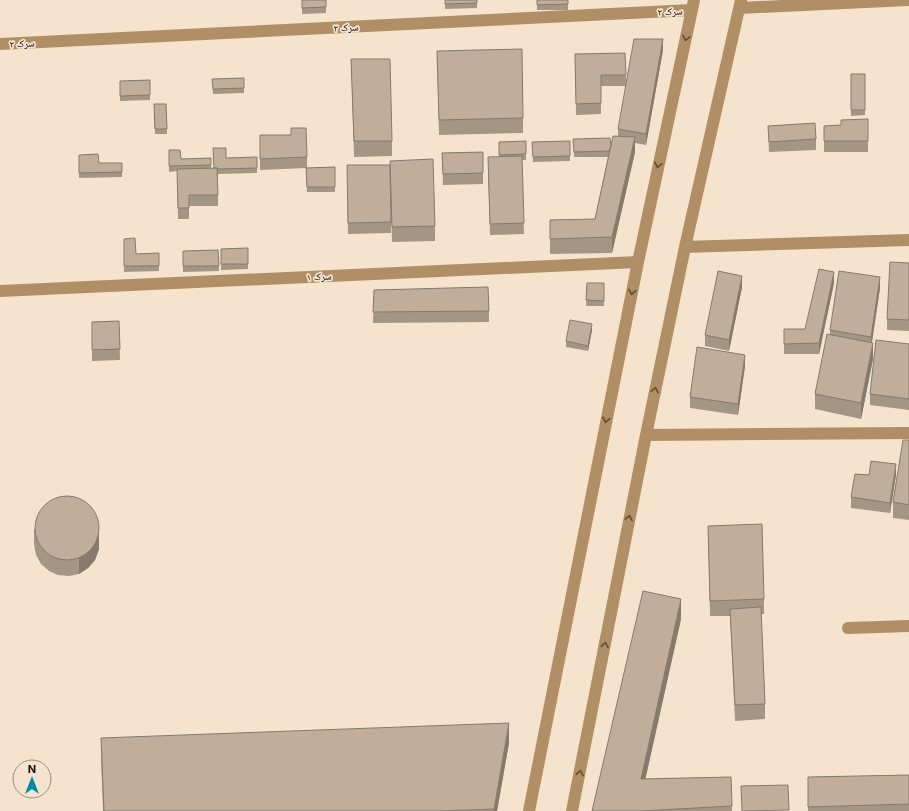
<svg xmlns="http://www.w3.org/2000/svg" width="909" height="811" font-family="Inter,'Noto Naskh Arabic',sans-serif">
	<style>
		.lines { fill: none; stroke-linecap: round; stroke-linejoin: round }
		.minor { stroke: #b08f67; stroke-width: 12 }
		.wall { fill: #a59684 }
		.shaded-wall { fill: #867a6c }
		.building { fill: #c0ae9a; stroke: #867a6c }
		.oneway { stroke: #614e36 }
		.labels { text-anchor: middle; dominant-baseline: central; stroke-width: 3.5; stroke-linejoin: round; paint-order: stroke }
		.street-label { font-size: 10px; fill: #120c06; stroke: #f5e3ce }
	</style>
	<rect width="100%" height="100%" fill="#f5e3ce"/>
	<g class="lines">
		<path class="minor" d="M740,8L908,0
			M0,44L692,10
			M685,247L909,240
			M0,291L638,262
			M646,435L909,433
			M848,628L909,626
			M529,811L638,262L694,0
			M572,811L646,435L685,247L741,0"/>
	</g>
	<path class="wall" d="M302,0H326V13L302,14Z
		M445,0H477V8L445,9Z
		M537,0H568V10H537Z
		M663,50L646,145L635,143V152L612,253L550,254V220L595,219L608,157H574L573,139L611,146L618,136V129Z
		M437,51L523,118V133L439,135Z
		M575,54L626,75V86H601V114L576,115Z
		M351,59L392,141V156L354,157Z
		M851,74H865V115L851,116Z
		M244,78V93L213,94L212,79Z
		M150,80V100L120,101V81Z
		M154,104H166L167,134H155Z
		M841,125L868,141V152H824V126Z
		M768,126L816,139V150L769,152Z
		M260,135L307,157V168L335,167V192H307L306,168L260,170Z
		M526,141V160H522L524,234L490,235L488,168L499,157V142Z
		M570,141V161L533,162L532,142Z
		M169,150L181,159L211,158V168H214L226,158L257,157V173L218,174V206H189V219H178L177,171L169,172Z
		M483,152V184L443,185L442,153Z
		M79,155L99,163H122V177L79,178Z
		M390,161L435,226V241L392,242Z
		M347,176L391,222V233L348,234Z
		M124,239L136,254L159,253V271L124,272Z
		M248,248V269L221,270V249Z
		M218,250L219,271L183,272V251Z
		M909,263V331L887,330V319Z
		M587,283H604V306H586Z
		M834,283L819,354H784V340L805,329Z
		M742,287L729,351L705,346V335Z
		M880,288L872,343L873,359L861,419L815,409V394L830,335V330Z
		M374,290L489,311V322L373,323Z
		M119,321L120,360L92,361V322Z
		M592,330L588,351L566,347V341Z
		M909,344V410L870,405V394Z
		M745,366L738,415L690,408V397Z
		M909,440V520L893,518V502Z
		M869,475H896L890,513L851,508V497Z
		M708,526L764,599V614H761L765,704V719L735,721L730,616H710Z
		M34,529L99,549L95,560L88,568L79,574L69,576L58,575L49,571L41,564L36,555L34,544Z
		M681,619L645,779L731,777L732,811H592Z
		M101,738L509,743L497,811H103L101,758Z
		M909,775V811H808V777Z"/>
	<path class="shaded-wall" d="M663,39V50L646,145V134Z
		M635,137V152L612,253V237Z
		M834,272V283L819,354V343Z
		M742,276V287L729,351V340Z
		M880,277V288L871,347V337Z
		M592,324V330L588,351V346Z
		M873,343V359L861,419V403Z
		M745,355V366L738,415V404Z
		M896,464V475L890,513V503Z
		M99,534V549L95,560L88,568L79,574V558Z
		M681,599V619L641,799V779Z
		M509,723V743L497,811H494Z"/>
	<path class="building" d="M302,0H326V7L302,8Z
		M445,0H477V3L445,4Z
		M537,0H568V4L537,5Z
		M634,39H663L646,134L618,129Z
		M522,49L523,118L439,120L437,51Z
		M625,53L626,75H601V103L576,104L575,54Z
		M351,59H390L392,141H354Z
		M851,74H865V110H851Z
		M244,78V88L213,89L212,79Z
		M150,80V95L120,96V81Z
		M154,104H166L167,129H155Z
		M868,119V141H824V126L841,125V120Z
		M815,123L816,139L769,142L768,126Z
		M291,128H306L307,157L260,159V135H291Z
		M613,136L635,137L612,237L550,239V220L595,219Z
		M610,138L611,146L609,151L574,152L573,139Z
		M526,141V154L499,155V142Z
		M570,141V156L533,157L532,142Z
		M213,148H226V158L257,157V168L217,169V168H214Z
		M169,150H180L181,159L211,158V165L169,166Z
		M483,152V173L443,174L442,153Z
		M98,154L99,163H122V172L79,173V155Z
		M522,156L524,223L490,224L488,157Z
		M433,159L435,226L392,227L390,161Z
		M347,165H390L391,222L348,223Z
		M335,167V187H307L306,168Z
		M217,168L218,195H189V208H178L177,169Z
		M135,238L136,254L159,253V266H124V239Z
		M248,248V264H221V249Z
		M218,250L219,266H183V251Z
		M890,262L909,263V320L887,319Z
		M819,269L834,272L819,343L784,344V329H805Z
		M718,271L742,276L729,340L705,335Z
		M839,271L880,277L871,337L830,330Z
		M587,283H604V301L586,300Z
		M488,287L489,311L373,312L374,290Z
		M570,320L592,324L588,346L566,341Z
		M119,321L120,349L92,350V322Z
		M827,334L873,343L861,403L815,394Z
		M876,340L909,344V399L870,394Z
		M697,347L745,355L738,404L690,397Z
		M903,440H909V505L893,502Z
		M871,461L896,464L890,503L851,497L855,474L869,475Z
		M35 528a32 32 0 1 1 64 0a32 32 0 1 1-64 0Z
		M762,524L764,599L710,601L708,526Z
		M643,591L681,599L641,779L731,777L732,806L640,811H592Z
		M761,607L765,704L735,705L730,609Z
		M509,723L494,809L440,811H104L101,738Z
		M909,775V804L808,807V777Z
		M788,785L789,810L742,811L741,786Z"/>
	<defs><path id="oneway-chevron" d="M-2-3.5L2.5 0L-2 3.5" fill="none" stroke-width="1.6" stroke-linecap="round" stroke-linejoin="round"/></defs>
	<g class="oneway">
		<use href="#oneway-chevron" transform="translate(686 38) rotate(102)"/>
		<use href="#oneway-chevron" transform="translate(658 165) rotate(102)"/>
		<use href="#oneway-chevron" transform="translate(632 292) rotate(101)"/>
		<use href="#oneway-chevron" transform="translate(655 390) rotate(-78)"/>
		<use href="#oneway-chevron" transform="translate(606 420) rotate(101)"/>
		<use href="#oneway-chevron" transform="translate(629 518) rotate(-79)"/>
		<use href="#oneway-chevron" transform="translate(605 645) rotate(-79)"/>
		<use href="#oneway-chevron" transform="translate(580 773) rotate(-79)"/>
	</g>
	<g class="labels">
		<g class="street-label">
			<text transform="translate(670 11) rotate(-3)">سرک ۲</text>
			<text transform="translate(346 27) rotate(-3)">سرک ۲</text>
			<text transform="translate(22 43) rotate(-3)">سرک ۲</text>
			<text transform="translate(319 276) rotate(-3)">سرک ۱</text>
		</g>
	</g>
	<g transform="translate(32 779)"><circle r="19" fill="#f5e3ce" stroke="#9a8d7e"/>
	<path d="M0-3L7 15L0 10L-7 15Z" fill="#008aa9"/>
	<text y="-6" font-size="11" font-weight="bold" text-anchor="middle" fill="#120c06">N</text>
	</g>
</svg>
